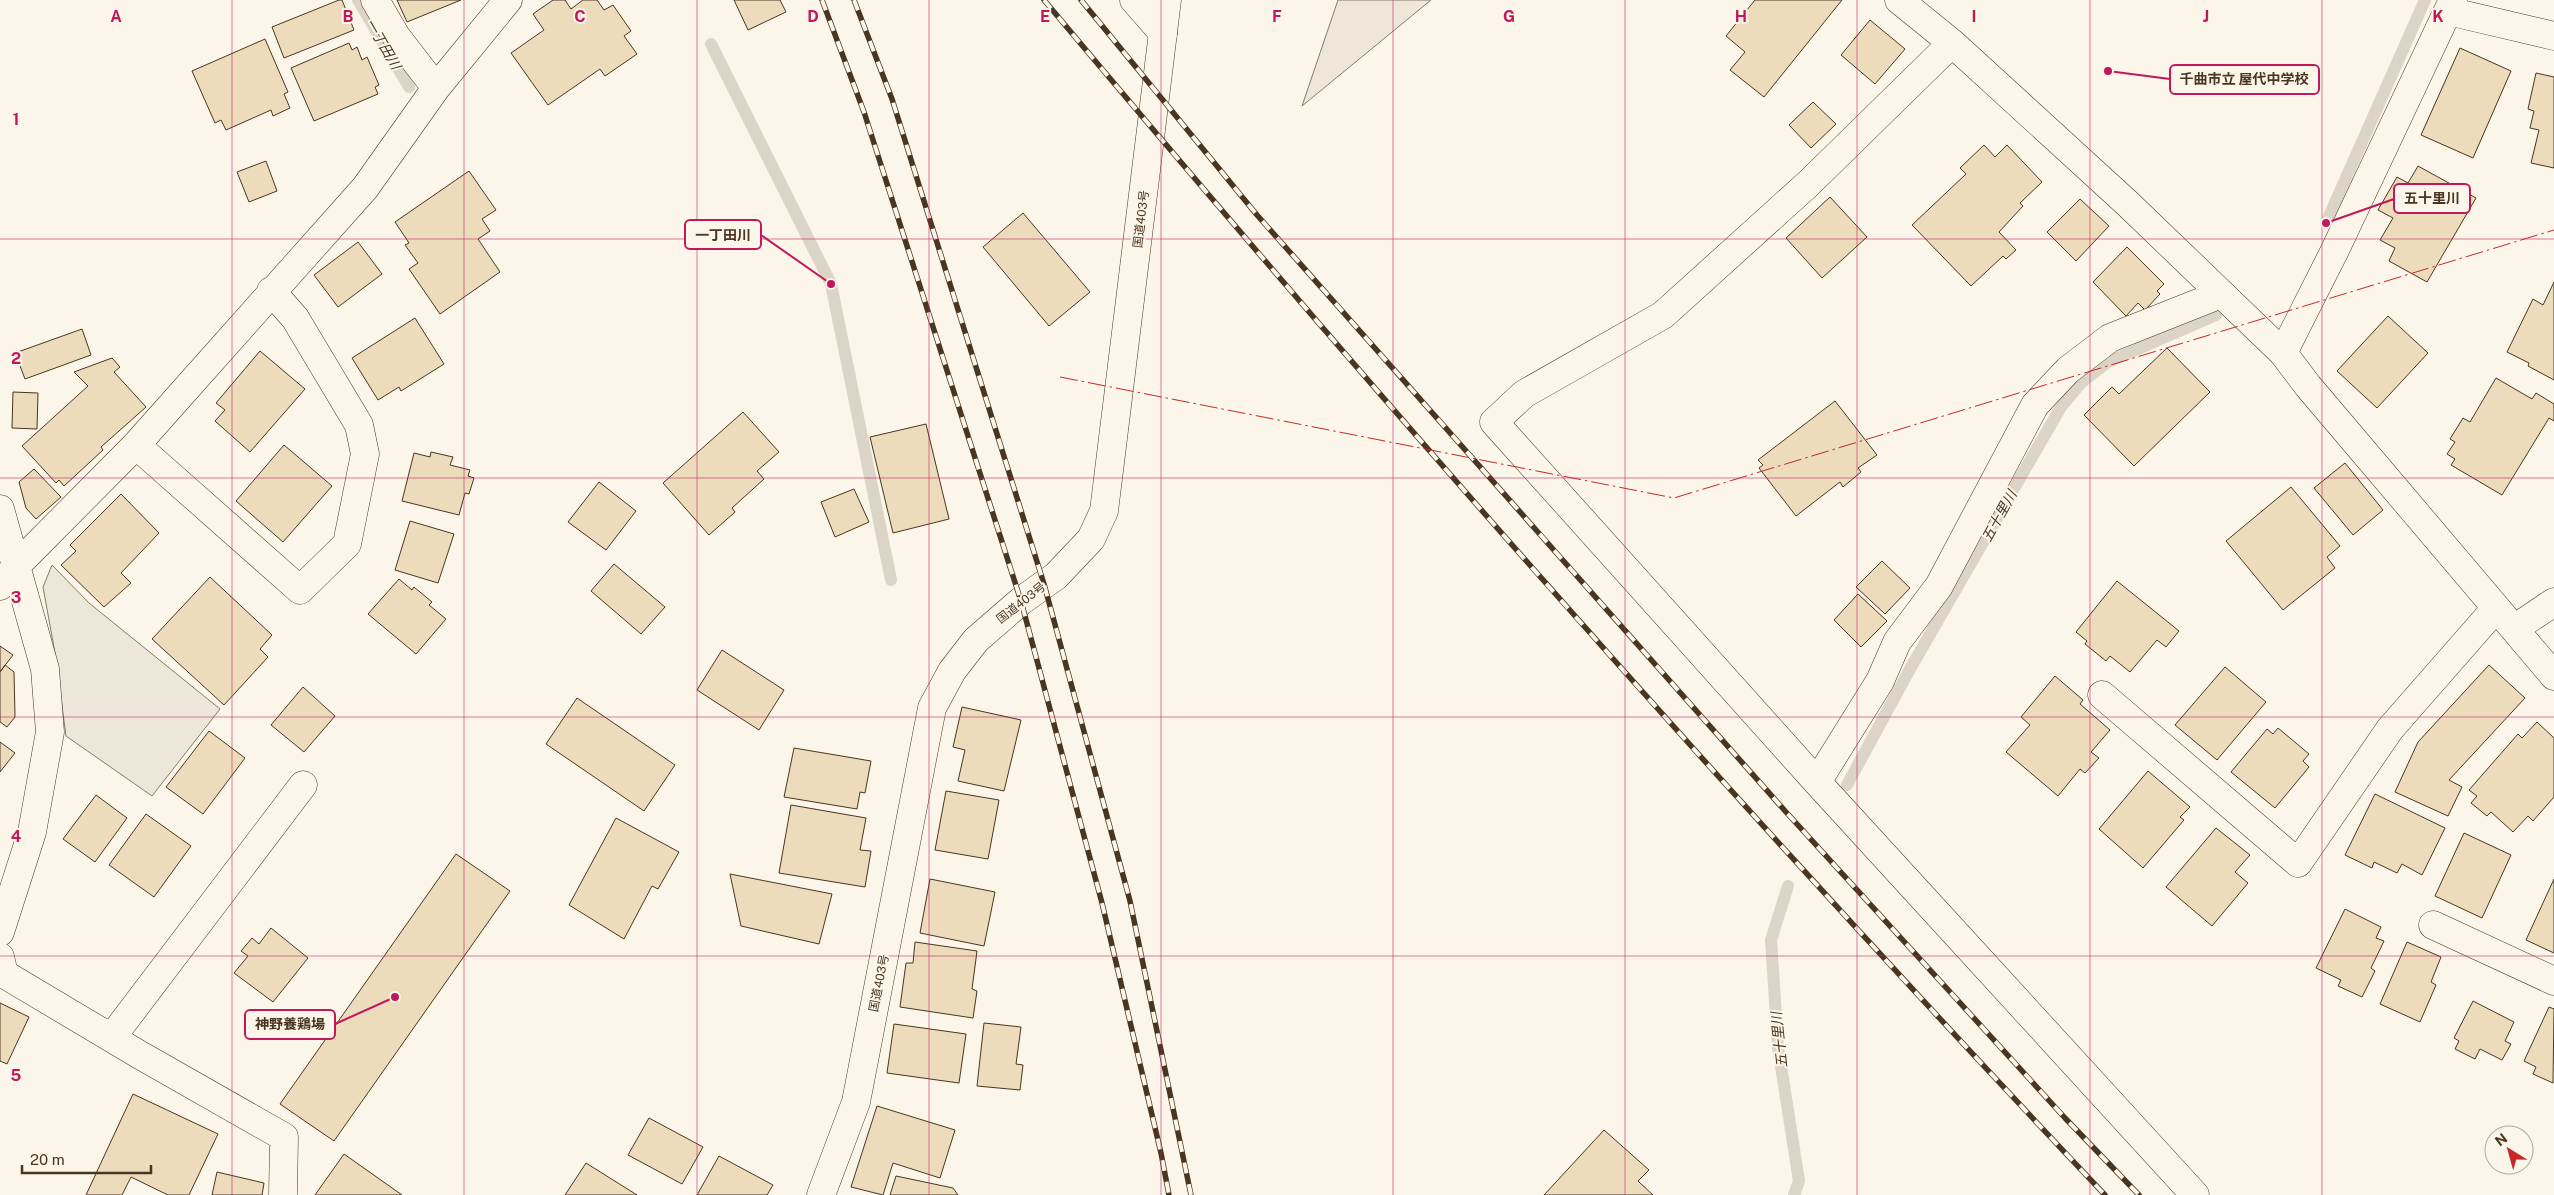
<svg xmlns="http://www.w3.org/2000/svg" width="2554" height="1195" font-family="'Public Sans','Noto Sans JP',sans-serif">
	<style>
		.green { fill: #ede6d9; stroke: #887966 }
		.parking { fill: #ede7d9; stroke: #887966 }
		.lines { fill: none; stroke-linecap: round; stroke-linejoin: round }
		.stream { stroke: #dcd4c6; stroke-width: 12 }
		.building { fill: #ecdcbc; stroke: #4a3520 }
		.minor-casing { stroke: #4a3520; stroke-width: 29 }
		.highway-casing { stroke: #4a3520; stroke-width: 29 }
		.minor { stroke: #fbf6e9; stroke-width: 28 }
		.highway { stroke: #fbf6e9; stroke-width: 28 }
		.rail-casing { stroke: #4a3520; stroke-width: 5.5 }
		.rail { stroke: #fbf6e9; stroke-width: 4; stroke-dasharray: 11; stroke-linecap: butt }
		.power { stroke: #c62828; stroke-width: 1; stroke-dasharray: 18 4 2.5 4; stroke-linecap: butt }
		.grid { fill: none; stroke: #c2185b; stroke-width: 1; stroke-opacity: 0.55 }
		.labels { text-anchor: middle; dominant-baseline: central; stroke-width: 4; stroke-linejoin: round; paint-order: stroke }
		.street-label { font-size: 12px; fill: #4a3520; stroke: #fbf6e9 }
		.water-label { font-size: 14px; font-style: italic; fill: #4a3520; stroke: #fbf6e9 }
		.grid-label { font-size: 16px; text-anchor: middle; font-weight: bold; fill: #c2185b; stroke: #fbf6e9; stroke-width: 4; stroke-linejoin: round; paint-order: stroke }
		.leader { fill: none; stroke: #c2185b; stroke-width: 2 }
		.callout-dot { fill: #c2185b; stroke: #fbf6e9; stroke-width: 2 }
		.callout { fill: #fbf6e9; stroke: #c2185b; stroke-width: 2 }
		.callout-label { font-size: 14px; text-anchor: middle; font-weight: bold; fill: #4a3520 }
	</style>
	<rect width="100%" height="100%" fill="#fbf6e9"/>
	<path class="green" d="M1338,0H1431L1302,106Z"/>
	<path class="parking" d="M52,565L89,603L220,709L152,796L66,736L55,653L43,587Z"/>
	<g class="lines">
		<path class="stream" d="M358,0L409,87
			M711,44L831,284L891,580
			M2326,223L2425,0
			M1847,785L1910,669L2061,407L2082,382L2108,362L2216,315
			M1788,886L1771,940L1778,1047L1799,1181L1794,1195"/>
	</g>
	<path class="building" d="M339,0H342L354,30L284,58L272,27Z
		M397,0H461L407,22Z
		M553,0H565L571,9L583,0H597L604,10L613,5L631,31L624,36L637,54L605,76L600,69L548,105L511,53L544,30L533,14Z
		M734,0H780L786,12L748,30Z
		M1755,0H1842L1764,97L1730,70L1745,52L1726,36Z
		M1870,20L1905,49L1875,84L1841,55Z
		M265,39L288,92L284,94L290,108L273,116L271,110L226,130L221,120L215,123L192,71Z
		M349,43L352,50L357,47L362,60L367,57L379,85L375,87L378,94L314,121L291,68Z
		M2460,48L2511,71L2473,158L2421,135Z
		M2536,73L2554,77V168L2531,163L2539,130L2530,128L2534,111L2528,109Z
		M1813,102L1836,124L1811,148L1789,125Z
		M1984,145L1995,157L2007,145L2042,182L2020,203L2023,206L1999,232L2016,250L2006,259L2003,256L1971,286L1912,225L1966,174L1960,168Z
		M266,161L277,191L249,202L237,172Z
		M2418,166L2476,198L2427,282L2389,261L2395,248L2380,240L2393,218L2378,210L2397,177L2408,183Z
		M469,171L496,210L482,219L490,231L478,239L500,272L440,314L409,269L418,263L405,245L409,243L395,222Z
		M1830,197L1867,237L1822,278L1786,238Z
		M2080,199L2109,226L2076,261L2047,232Z
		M1023,213L1090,292L1049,326L983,247Z
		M358,242L382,274L338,307L314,275Z
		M2127,247L2164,284L2157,291L2160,294L2145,310L2138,303L2126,316L2093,282Z
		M2554,282V380L2528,366L2529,363L2507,352L2533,299L2543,305Z
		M2388,316L2428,353L2377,408L2337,371Z
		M415,318L444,364L401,391L399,387L378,400L352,358Z
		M82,329L91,355L25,379L15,353Z
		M2167,348L2210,392L2134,466L2084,415L2112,387L2119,394Z
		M260,351L305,389L250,452L215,421L225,410L216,403Z
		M112,358L120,367L114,372L146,407L101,447L103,450L64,486L59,480L56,483L22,446L88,386L74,372Z
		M2496,378L2532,399L2536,393L2554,404V421L2549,418L2502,495L2451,465L2455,459L2447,454L2455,442L2450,439L2463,418L2470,422Z
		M13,392L38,393L37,429L12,428Z
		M1835,401L1877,455L1858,468L1861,472L1843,487L1840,482L1796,516L1759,468L1763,465L1758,460Z
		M743,412L779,452L757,471L764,479L732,508L735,512L709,535L663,483Z
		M926,424L949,519L893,533L870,437Z
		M284,445L332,486L283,542L236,501Z
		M431,452L453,457L450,465L470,470L468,476L474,478L469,494L465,493L459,515L402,501L414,453L430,457Z
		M2345,463L2383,510L2353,535L2314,488Z
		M34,469L61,497L36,519L26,508L19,482Z
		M599,482L636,511L606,550L568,522Z
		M2291,487L2340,546L2327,557L2335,568L2283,610L2226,541Z
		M854,489L869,522L835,537L821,502Z
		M121,494L159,533L121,573L131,583L104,607L61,565L76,551L70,545Z
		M410,521L454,534L438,583L395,570Z
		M1882,561L1910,588L1885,614L1856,587Z
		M614,564L665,607L641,634L591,591Z
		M210,577L272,635L260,649L268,657L224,705L152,639Z
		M399,579L412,590L414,587L432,602L429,605L446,619L416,654L368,614Z
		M2117,581L2179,631L2166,647L2157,640L2130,672L2110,656L2106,661L2085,644L2087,641L2076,632Z
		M1858,594L1887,621L1861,647L1834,620Z
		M0,646L13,655L0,672Z
		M722,650L784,690L759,730L697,690Z
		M5,665L14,672L15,717L7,727L0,722V672Z
		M2489,665L2525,698L2449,780L2462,787L2448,816L2395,792L2418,742Z
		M2225,667L2266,702L2217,760L2175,725Z
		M2055,676L2083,700L2080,704L2110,730L2091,752L2099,758L2085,773L2080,769L2058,796L2006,752L2030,725L2021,717Z
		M303,687L335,716L304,752L271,725Z
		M577,698L675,765L644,811L546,744Z
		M962,707L1021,720L1004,791L958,781L965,750L953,747Z
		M2537,722L2554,738V797L2533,821L2528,816L2513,832L2491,812L2487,816L2471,803L2477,796L2469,790L2518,734L2522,738Z
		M2278,728L2309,754L2303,761L2309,767L2275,808L2231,772L2267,729L2273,734Z
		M209,731L245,758L203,814L166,787Z
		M0,742L15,753L0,772Z
		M794,748L871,761L865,793L860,792L857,809L784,797Z
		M2148,771L2190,807L2180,817L2184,820L2143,868L2099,829Z
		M946,791L999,800L988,859L935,850Z
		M2375,794L2445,828L2422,875L2402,864L2397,873L2374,862L2372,868L2345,855Z
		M96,795L127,818L95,862L63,839Z
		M791,805L866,818L860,850L871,851L865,887L779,873Z
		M146,814L191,846L154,897L109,865Z
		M616,818L679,852L658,889L652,886L624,939L569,905Z
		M2216,828L2250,855L2235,872L2248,883L2212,926L2166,887Z
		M2464,833L2511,855L2482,918L2435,896Z
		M456,854L510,891L334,1141L280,1104Z
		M730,874L832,894L819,944L741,926Z
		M930,879L995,892L984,946L920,933Z
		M2554,879V953L2526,940Z
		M2345,909L2381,927L2376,938L2384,941L2371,968L2375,971L2362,997L2338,986L2341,980L2316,968Z
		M271,928L308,958L273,1002L234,973L248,956L241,951L252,938L259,944Z
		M915,942L977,951L972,989L977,991L973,1018L900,1007L906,963H913Z
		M2407,942L2441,957L2431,982L2436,985L2420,1022L2380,1004Z
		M2473,1001L2514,1022L2505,1041L2511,1044L2502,1060L2480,1049L2475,1059L2455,1049L2459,1041L2454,1038Z
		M0,1003L29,1017L7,1064L0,1061Z
		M2549,1007L2554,1009L2553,1083L2533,1074L2536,1067L2524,1061Z
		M984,1023L1021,1027L1016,1064L1023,1065L1020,1090L977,1086Z
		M894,1024L966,1034L959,1083L887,1073Z
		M133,1094L218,1134L189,1195H168L131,1177L122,1195H86Z
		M877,1106L955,1130L940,1178L893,1163L883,1195L851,1187Z
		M649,1118L703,1147L682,1184L628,1155Z
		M1604,1130L1649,1170L1638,1181L1653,1195H1544Z
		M344,1154L402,1195H315Z
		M719,1156L773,1185L767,1195H697Z
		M586,1163L637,1195H565Z
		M217,1172L264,1183L262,1195H212Z
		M896,1176L953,1188L958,1195H890Z"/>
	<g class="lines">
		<g class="minor-casing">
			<path id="minor" d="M375,0L396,36L436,88
				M1134,0L1163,33
				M1899,0L1952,43L2127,203L2283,353L2308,386L2554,676
				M2448,11L2554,36
				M1952,43L1809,183L1663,315L1524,394L1494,422L1817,782L2195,1195
				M2283,353L2335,250L2453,0
				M136,445L300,590L347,544L365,454L359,425L295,318L271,291
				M0,509L45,669L50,732L32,832L0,932
				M0,586L17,565L136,445L365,188L436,88L508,0
				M2514,629L2554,602
				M2102,695L2298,863L2390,729L2496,608
				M1817,782L1880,681L1897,642L1939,586L2035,405L2068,370L2110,338L2221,294
				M2433,925L2554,981
				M0,957L4,974L140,1055L284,1137L283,1195
				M112,1037L303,785"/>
		</g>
		<g class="highway-casing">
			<path id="highway" d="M821,1195L856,1102L932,708L952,671L976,640L1021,601L1056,576L1091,539L1104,511L1167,0"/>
		</g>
		<use href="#minor" class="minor"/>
		<use href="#highway" class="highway"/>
		<g class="rail-casing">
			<path id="rail" d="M822,0L864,112L1021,601L1102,903L1161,1153L1169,1195
				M854,0L892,99L1044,584L1130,901L1191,1195
				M1044,0C1386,408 1739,808 2105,1195
				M1081,0L1257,215L1786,812L2065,1118L2139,1195"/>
		</g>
		<use href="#rail" class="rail"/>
		<path class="power" d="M1060,377L1674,498L2554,230"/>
	</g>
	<path class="grid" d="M232,0V1195M464,0V1195M697,0V1195M929,0V1195M1161,0V1195M1393,0V1195M1625,0V1195M1857,0V1195M2090,0V1195M2322,0V1195M0,239H2554M0,478H2554M0,717H2554M0,956H2554"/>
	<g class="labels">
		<g class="street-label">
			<text transform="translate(1141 219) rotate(-83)">国道403号</text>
			<text transform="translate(1021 603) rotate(-38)">国道403号</text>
			<text transform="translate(879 983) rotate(-79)">国道403号</text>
		</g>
		<g class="water-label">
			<text transform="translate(383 44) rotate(60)">一丁田川</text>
			<text transform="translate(1999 516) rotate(-61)">五十里川</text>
			<text transform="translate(1779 1040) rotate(-96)">五十里川</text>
		</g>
	</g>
	<g class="grid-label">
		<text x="116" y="22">A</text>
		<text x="348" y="22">B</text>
		<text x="580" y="22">C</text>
		<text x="813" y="22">D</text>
		<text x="1045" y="22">E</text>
		<text x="1277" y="22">F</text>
		<text x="1509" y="22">G</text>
		<text x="1741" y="22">H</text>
		<text x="1974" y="22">I</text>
		<text x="2206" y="22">J</text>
		<text x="2438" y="22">K</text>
		<text x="16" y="125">1</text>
		<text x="16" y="364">2</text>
		<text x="16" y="603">3</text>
		<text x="16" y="842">4</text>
		<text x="16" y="1081">5</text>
	</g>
	<path class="leader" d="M2108 71L2170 79M2326 223L2394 199M831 284L761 235M395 997L335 1024"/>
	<g class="callout-dot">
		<circle cx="2108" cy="71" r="5"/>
		<circle cx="2326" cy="223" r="5"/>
		<circle cx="831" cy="284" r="5"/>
		<circle cx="395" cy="997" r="5"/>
	</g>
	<g class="callout">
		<rect x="2170" y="65" width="149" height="29" rx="5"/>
		<rect x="2394" y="184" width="76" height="29" rx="5"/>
		<rect x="685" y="220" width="76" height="29" rx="5"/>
		<rect x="245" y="1010" width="90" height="29" rx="5"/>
	</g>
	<g class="callout-label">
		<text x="2244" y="84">千曲市立 屋代中学校</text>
		<text x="2432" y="203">五十里川</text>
		<text x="723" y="240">一丁田川</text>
		<text x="290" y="1029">神野養鶏場</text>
	</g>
	<g transform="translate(2509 1150) rotate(323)"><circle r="24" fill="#fbf6e9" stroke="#b4a999"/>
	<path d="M0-4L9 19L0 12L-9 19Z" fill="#c62828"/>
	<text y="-8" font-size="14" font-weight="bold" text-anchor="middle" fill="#4a3520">N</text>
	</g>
	<path d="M22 1165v8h129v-8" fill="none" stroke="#4a3520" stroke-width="2.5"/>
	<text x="30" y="1165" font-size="15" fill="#4a3520" stroke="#fbf6e9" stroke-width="4" paint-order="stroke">20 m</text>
</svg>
